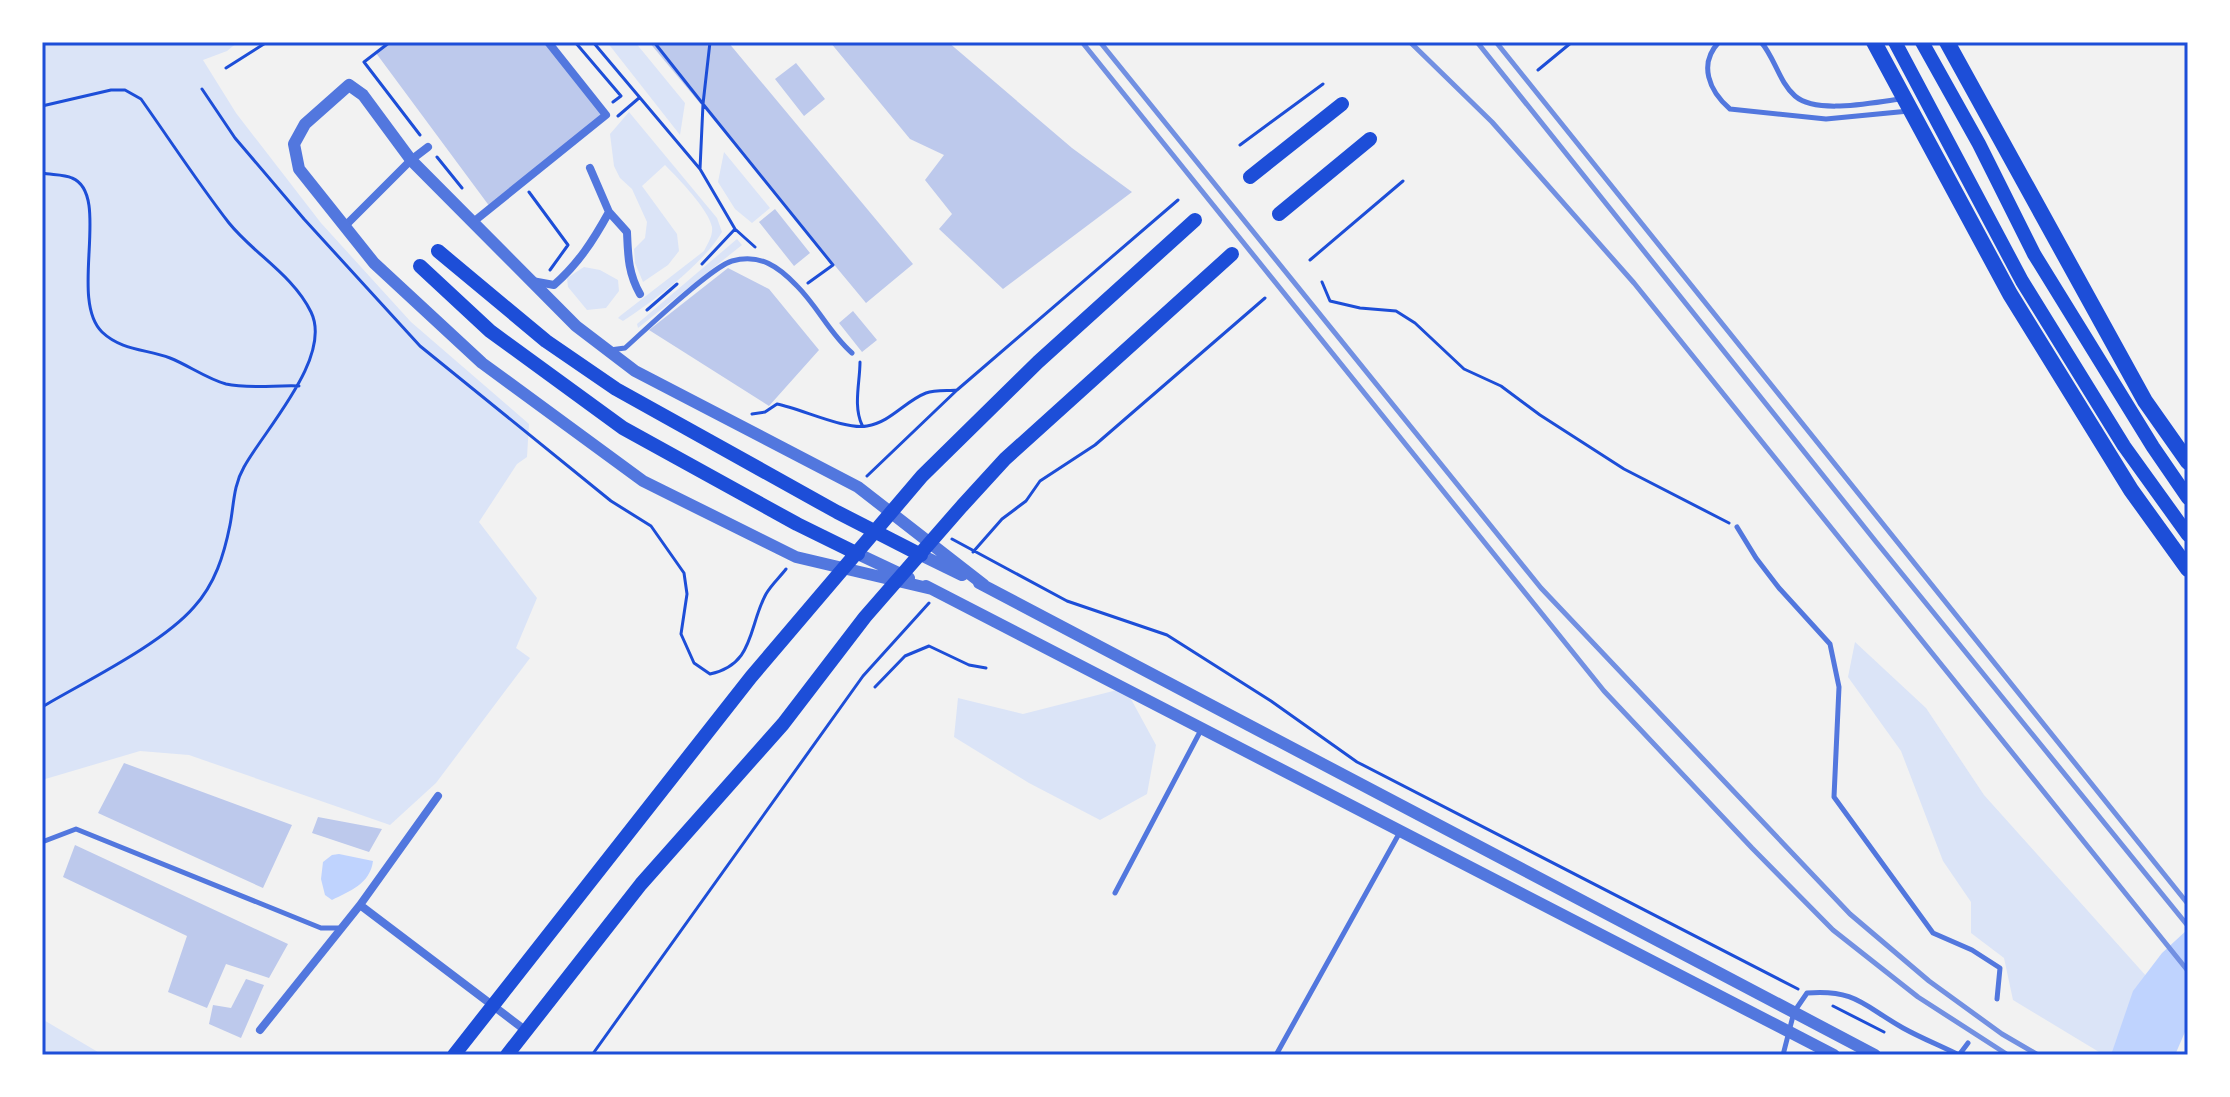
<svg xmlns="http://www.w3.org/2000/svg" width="2230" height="1097" font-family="'Roboto Condensed',sans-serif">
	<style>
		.green { fill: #dbe4f7 }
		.water { fill: #bfd3fe }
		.building { fill: #bdc9ec }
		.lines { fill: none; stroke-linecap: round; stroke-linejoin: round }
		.path { stroke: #1d4ed8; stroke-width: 3 }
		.service { stroke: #5277de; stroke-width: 5 }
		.minor { stroke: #5277de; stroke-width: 8 }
		.tertiary { stroke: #5277de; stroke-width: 12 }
		.secondary { stroke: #1d4ed8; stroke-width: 14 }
		.primary { stroke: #1d4ed8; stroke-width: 16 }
		.rail { stroke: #7290e2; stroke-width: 5 }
		.neatline { fill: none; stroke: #1d4ed8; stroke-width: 3 }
	</style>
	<rect width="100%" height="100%" fill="#f2f2f2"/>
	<path class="green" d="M42,42H238L227,51L203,60L236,113L321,223L411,322L529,424L527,457L517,464L479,522L537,598L516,648L530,658L436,783L390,825L189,755L140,751L42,780Z
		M607,42H635L685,103L680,135Z
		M629,112L717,218L722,232C704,263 654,301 623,321L618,318L620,316L704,251C708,243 713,236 712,227C709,210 678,178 665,165L642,186L677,234L679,251L668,265L643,282L635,263L634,249L645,238L647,222L632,189L620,178L614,166L610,134Z
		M724,152L770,208L752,223L735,209L718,182Z
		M737,239L742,245L638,328L637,324Z
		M584,267L600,270L618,280L619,291L606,308L587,310L568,287L567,278Z
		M1855,642L1926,708L1984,795L2147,977L2114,1055H2104L2013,1000L2004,958L1971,933V902L1943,861L1901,751L1848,677Z
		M1125,688L1156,745L1147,794L1100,820L1029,783L954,737L958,698L1023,714Z
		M42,1019L103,1055H42Z"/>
	<path class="water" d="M339,854L373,861C370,884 350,891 332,900L325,895L321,879L323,862L332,855Z
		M2188,929V1025L2175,1055H2111L2133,991L2162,953Z"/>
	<path class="building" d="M390,42H548L606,115L490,207L376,53Z
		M649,42H728L913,264L866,303Z
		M830,42H948L1072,148L1132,192L1003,289L939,229L952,214L925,180L944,155L910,139Z
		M796,63L825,99L804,116L775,79Z
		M775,209L810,253L794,266L759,222Z
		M728,268L769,289L819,350L769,406L649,330Z
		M853,311L877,340L862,352L839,323Z
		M124,763L292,825L263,888L98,813Z
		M318,817L382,829L369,852L312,833Z
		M75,845L288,944L269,978L226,964L207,1008L168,992L187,936L63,877Z
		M246,979L264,985L241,1038L209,1024L213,1005L231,1008Z"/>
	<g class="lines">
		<path class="path" d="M390,42L364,62L420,135
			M575,42L621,96L613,102
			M593,42L700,169
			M654,42L703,104L700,169L735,229L755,247
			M710,42L703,104L833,265L808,283
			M226,68L267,42
			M1538,70L1572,42
			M202,89L235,138L304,219L420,346L611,501L651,526L684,573L687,594L681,634L694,663L710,674C755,664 748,627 766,594C771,585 780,577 786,569
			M42,106L111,90H125L141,99C170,140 198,183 229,223C254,254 293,275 311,312C333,357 265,429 244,467C233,486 234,505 230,525C224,555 215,584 194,607C162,644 86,681 42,707
			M618,116L639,98
			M1240,145L1323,84
			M437,157L462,188
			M42,173C51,175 64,174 72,178C112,194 68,299 102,332C122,351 147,349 170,358C188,365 207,379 226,384C248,389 276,385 299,386
			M529,192L568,245L550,270
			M1310,260L1403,181
			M702,264L735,229
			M1322,282L1330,301L1360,308L1396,311L1415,323L1464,369L1501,386L1540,415L1624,469L1729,523
			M647,310L677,284
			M860,362C860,382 853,406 862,425
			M752,414L765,412L777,404C802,409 845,430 867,426C891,422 905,401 926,393C935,390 948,391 957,390
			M867,476L957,390L1178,200
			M952,539L1067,601L1167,635L1271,701L1357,762L1798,989
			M973,552L1002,519L1026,501L1040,481L1095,445L1265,298
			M875,687L905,656L929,646L969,665L986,668
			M1833,1006L1884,1032
			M592,1055L863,676L929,603"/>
		<path class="service" d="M1719,42C1698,64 1709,91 1730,109L1826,119L1909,111
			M1761,42C1775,58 1779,82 1795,96C1817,115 1874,102 1901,99
			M610,350L625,348C645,330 711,267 732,261C760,253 779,267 797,286C818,307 830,334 852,353
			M1737,527L1756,558L1779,588L1830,644L1839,687L1834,797L1933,933L1972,950L2000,968L1997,999
			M42,842L76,829L321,928H338
			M1115,893L1201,730
			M1276,1055L1400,832
			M1783,1055L1794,1012L1807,993C1856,989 1864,1006 1903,1028C1921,1038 1941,1046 1959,1055L1968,1043"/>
		<path class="minor" d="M609,212L627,232C628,255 628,273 640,294
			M472,223L606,115L548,42
			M344,227L411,160L428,147
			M532,281L554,285C578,264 593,241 609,212L590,168
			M438,796L360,905L525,1030
			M260,1030L360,905"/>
		<path class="tertiary" d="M858,554L909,578
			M921,555L962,575
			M979,583L1875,1055
			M926,586L1834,1055
			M932,589L796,557L643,481L482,363L374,263L299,169L294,144L305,124L349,85L363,95L411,160L576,326L635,371L858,487L984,585"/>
		<path class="secondary" d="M1895,42L2022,281L2124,446L2188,535
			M1922,42L1979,144L2034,254L2153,447L2188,498
			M1250,177L1342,104
			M1279,214L1370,139
			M438,251L546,341L616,389L837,512L921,555
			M420,266L490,331L623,428L797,524L858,554
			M454,1055L751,677L922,476L1038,362L1195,220
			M507,1055L641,884L783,724L865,617L962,506L1005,459L1232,254"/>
		<path class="primary" d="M1874,42L2010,294L2131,490L2188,569
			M1947,42L2145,401L2188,462"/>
		<path class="rail" d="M1082,42L1604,691L1752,848L1833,930L1918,997L2008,1055
			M1100,42L1541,588L1850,914L1929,981L2002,1034L2038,1055
			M1410,42L1492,122L1634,283L2188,971
			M1477,42L1877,543L2188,926
			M1496,42L2188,904"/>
	</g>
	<rect width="2230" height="1097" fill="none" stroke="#ffffff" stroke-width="88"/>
	<rect x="44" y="44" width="2142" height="1009" class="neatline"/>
</svg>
